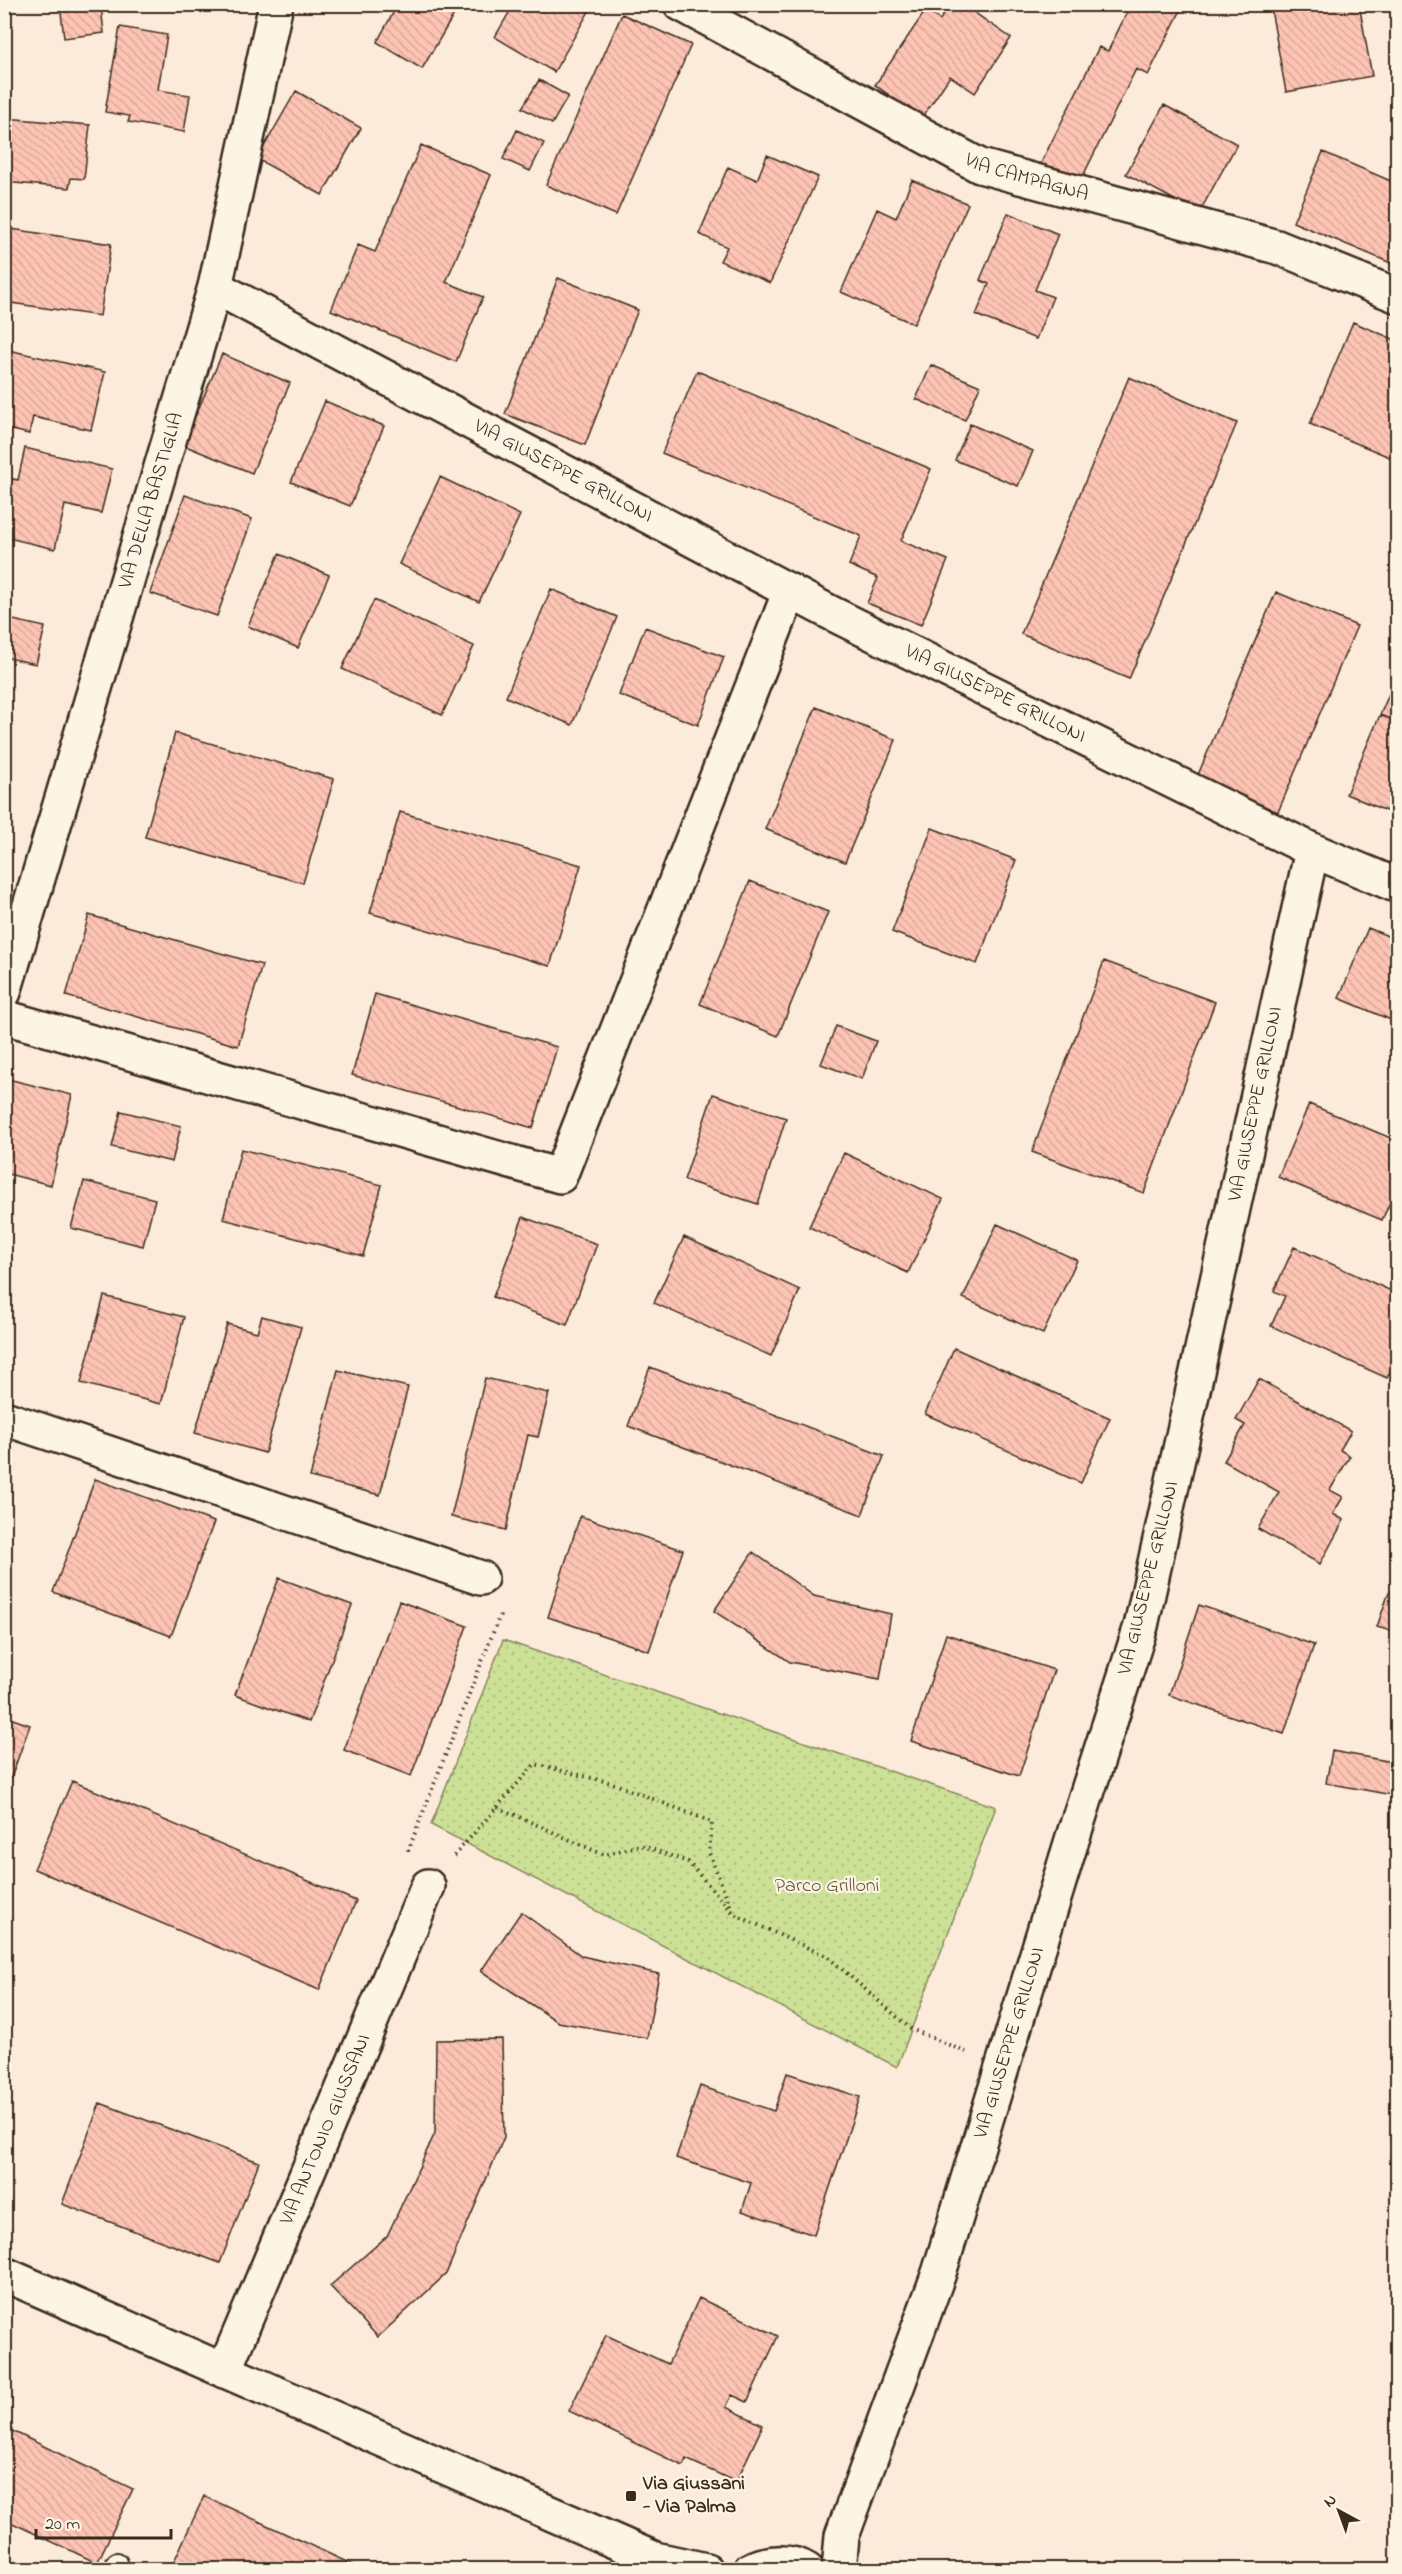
<svg xmlns="http://www.w3.org/2000/svg" width="1402" height="2574" font-family="'Indie Flower',sans-serif">
	<style>
		.park { fill: url(#park-dots); stroke: #84865a; stroke-width: 1.5 }
		.building { fill: url(#building-back-hatch); stroke: #3b2a1e; stroke-width: 1.5 }
		.lines { fill: none; stroke-linecap: round; stroke-linejoin: round }
		.service-casing { stroke: #3b2a1e; stroke-width: 24 }
		.minor-casing { stroke: #3b2a1e; stroke-width: 38 }
		.path { stroke: #3b2a1e; stroke-width: 4; stroke-dasharray: 1.5 4.5; stroke-linecap: butt }
		.service { stroke: #fcf5e5; stroke-width: 20 }
		.minor { stroke: #fcf5e5; stroke-width: 33 }
		.poi-dot { fill: #3b2a1e; stroke: #fcf5e5; stroke-width: 2 }
		.labels { text-anchor: middle; dominant-baseline: central; stroke-width: 4.5; stroke-linejoin: round; paint-order: stroke }
		.street-label { font-size: 20px; fill: #3b2a1e; stroke: #fcf5e5 }
		.park-label { font-size: 20px; fill: #60583c; stroke: #fcf5e5 }
		.poi-label { font-size: 20px; font-weight: bold; fill: #3b2a1e; stroke: #fcf5e5; text-anchor: start }
	</style>
	<defs>
		<pattern id="park-dots" width="8" height="8" patternUnits="userSpaceOnUse" patternTransform="scale(1.5)"><rect width="8" height="8" fill="#cde196"/><path d="M2 2h.1M6 6h.1" fill="none" stroke="#b1c181" stroke-width="1.8" stroke-linecap="round"/></pattern>
		<pattern id="building-back-hatch" width="6" height="6" patternUnits="userSpaceOnUse" patternTransform="scale(1.5)"><rect width="6" height="6" fill="#fdc4b4"/><path d="M-1 5l2 2M0 0l6 6M5-1l2 2" fill="none" stroke="#daa99a"/></pattern>
	</defs>
	<rect width="100%" height="100%" fill="#fcebdb"/>
	<filter id="ink" filterUnits="userSpaceOnUse"><feTurbulence type="fractalNoise" baseFrequency=".0167" numOctaves="2"/><feDisplacementMap in="SourceGraphic" scale="12" xChannelSelector="R" yChannelSelector="G"/><feConvolveMatrix kernelMatrix="1 2 1 2 8 2 1 2 1" color-interpolation-filters="sRGB"/></filter>
	<g filter="url(#ink)">
		<path class="park" d="M503,1640L996,1807L897,2067L431,1825Z"/>
		<path class="building" d="M60,4H110L101,6L104,33L64,38Z
			M398,4H444L456,11L422,69L377,42Z
			M514,4H589L592,6L554,72L495,37Z
			M950,4H962L1011,38L975,93L950,76L922,118L875,85L926,10L940,20Z
			M1131,4H1184L1148,75L1136,69L1078,186L1039,167L1099,47L1108,51Z
			M1270,4H1359L1372,76L1286,92Z
			M622,14L691,45L616,215L546,185Z
			M120,27L167,35L158,90L190,95L184,132L128,122L130,116L105,112Z
			M539,80L568,96L552,124L522,108Z
			M296,91L361,128L322,195L257,159Z
			M1164,105L1237,144L1199,213L1126,174Z
			M4,118L90,125L84,179L71,178L69,188L4,182Z
			M517,130L544,143L530,171L503,159Z
			M421,145L491,175L446,282L483,297L456,362L331,310L358,245L375,252Z
			M1323,152L1398,184V266L1293,222Z
			M767,155L818,177L770,283L720,261L727,247L699,234L728,167L757,180Z
			M912,180L968,204L914,324L841,292L877,209L896,218Z
			M1008,213L1058,234L1035,290L1053,297L1036,339L976,315L989,284L980,280Z
			M11,229L111,244L100,316L4,302V274Z
			M558,278L638,310L585,445L505,414Z
			M1353,322L1398,341V446L1392,458L1310,424Z
			M4,349L105,372L91,430L33,417L29,434L4,428Z
			M222,354L290,383L252,473L183,445Z
			M931,365L980,386L965,420L916,399Z
			M697,371L931,469L901,541L948,560L921,625L867,603L878,578L849,565L861,536L662,453Z
			M1129,377L1237,423L1129,679L1021,634Z
			M325,401L384,426L350,506L291,482Z
			M970,424L1033,451L1018,486L955,460Z
			M4,428L9,429L4,446Z
			M25,448L112,469L101,513L65,505L55,549L4,537V477L18,480Z
			M440,477L520,515L479,602L399,564Z
			M185,495L252,519L217,616L150,593Z
			M279,554L329,575L298,648L248,626Z
			M551,589L617,617L572,725L506,697Z
			M1276,592L1357,626L1278,812L1197,777Z
			M374,600L474,646L442,715L342,669Z
			M4,618L45,627L36,664L4,657Z
			M645,627L724,657L698,725L619,695Z
			M1398,673V722L1380,715Z
			M816,707L896,740L845,862L765,829Z
			M1380,715L1398,722V816L1346,794Z
			M4,728L11,730L4,751Z
			M175,733L334,779L303,883L145,837Z
			M400,812L581,865L550,966L370,913Z
			M932,828L1016,860L977,964L892,932Z
			M750,881L828,912L778,1036L700,1004Z
			M89,915L262,965L238,1046L66,996Z
			M1368,928L1398,940V1023L1339,998Z
			M1104,961L1215,1002L1144,1193L1032,1152Z
			M375,994L557,1047L533,1128L352,1075Z
			M836,1026L876,1041L862,1079L821,1064Z
			M4,1078L72,1095L51,1185L4,1173Z
			M713,1094L786,1118L758,1204L684,1180Z
			M1309,1104L1398,1141V1202L1391,1200L1382,1220L1278,1177Z
			M121,1111L181,1126L172,1162L112,1147Z
			M241,1149L382,1185L363,1256L223,1219Z
			M844,1153L943,1199L908,1273L809,1227Z
			M84,1181L155,1199L143,1246L71,1228Z
			M523,1217L597,1244L567,1325L493,1297Z
			M997,1224L1077,1260L1043,1334L963,1298Z
			M684,1237L800,1290L771,1356L654,1303Z
			M1294,1247L1398,1294V1355L1387,1378L1271,1326L1285,1296L1274,1291Z
			M104,1296L184,1317L161,1404L81,1383Z
			M262,1316L301,1327L265,1453L195,1433L227,1324L257,1332Z
			M954,1348L1110,1418L1081,1483L925,1414Z
			M650,1367L884,1456L862,1515L628,1426Z
			M338,1370L408,1387L380,1495L310,1477Z
			M485,1378L549,1393L538,1437L528,1435L506,1530L451,1517Z
			M1259,1379L1351,1431L1340,1450L1350,1456L1330,1490L1343,1497L1333,1514L1344,1520L1320,1564L1258,1529L1279,1492L1224,1461L1245,1425L1236,1420Z
			M95,1479L214,1522L171,1636L53,1592Z
			M580,1516L683,1550L649,1651L548,1617Z
			M753,1552L814,1596L891,1614L880,1679L790,1662L714,1611Z
			M279,1578L352,1605L309,1722L235,1695Z
			M1389,1592L1398,1594V1633L1377,1627Z
			M399,1601L467,1626L411,1776L344,1750Z
			M1199,1605L1314,1645L1284,1734L1169,1695Z
			M946,1634L1054,1670L1019,1776L911,1741Z
			M4,1716L30,1725L4,1797Z
			M1332,1751L1398,1763V1796L1326,1783Z
			M72,1781L356,1901L319,1990L34,1869Z
			M521,1912L582,1956L659,1974L647,2038L558,2022L481,1971Z
			M502,2039L504,2137L446,2274L378,2337L330,2286L387,2236L435,2133L436,2040Z
			M787,2073L860,2097L814,2235L742,2211L751,2183L676,2158L700,2086L774,2111Z
			M100,2103L259,2162L220,2263L62,2204Z
			M699,2298L778,2336L747,2402L732,2395L726,2407L763,2425L736,2482L686,2459L683,2466L569,2411L606,2335L668,2364Z
			M4,2427L133,2489L97,2563L4,2519Z
			M204,2496L364,2570H170Z"/>
		<g class="lines">
			<g class="service-casing">
				<path id="service" d="M114,2570L117,2563"/>
			</g>
			<g class="minor-casing">
				<g id="minor">
					<path id="s1" d="M681,4L980,166L1277,247L1398,296"/>
					<path id="s2" d="M215,287L833,614L1312,850L1141,1626L1072,1840L939,2273L842,2536L839,2570"/>
					<path d="M1312,850L1398,886"/>
					<path id="s3" d="M4,992L215,287L276,4"/>
					<path d="M4,1017L560,1176L790,591"/>
					<path d="M4,1418L481,1578"/>
					<path d="M4,2274L655,2559L706,2570"/>
					<path id="s4" d="M224,2371L428,1886"/>
					<path d="M750,2570C766,2561 791,2560 807,2570"/>
				</g>
			</g>
			<path class="path" d="M497,1807L535,1764L612,1783L712,1822L709,1853L732,1910
				M408,1851L500,1615
				M454,1856L497,1807L604,1855L640,1845L688,1862L734,1914L828,1957L911,2029L966,2052"/>
			<use href="#service" class="service"/>
			<use href="#minor" class="minor"/>
		</g>
	</g>
	<rect class="poi-dot" x="625" y="2490" width="12" height="12" rx="3"/>
	<g class="labels">
		<g class="street-label">
			<text stroke="none"><textPath href="#s1" startOffset="388">VIA CAMPAGNA</textPath></text>
			<text stroke="none"><textPath href="#s2" startOffset="394">VIA GIUSEPPE GRILLONI</textPath></text>
			<text stroke="none"><textPath href="#s3" startOffset="513">VIA DELLA BASTIGLIA</textPath></text>
			<text stroke="none"><textPath href="#s2" startOffset="880">VIA GIUSEPPE GRILLONI</textPath></text>
			<text transform="translate(1256 1104) rotate(-78)">VIA GIUSEPPE GRILLONI</text>
			<text transform="translate(1149 1578) rotate(-76)">VIA GIUSEPPE GRILLONI</text>
			<text transform="translate(1010 2043) rotate(-73)">VIA GIUSEPPE GRILLONI</text>
			<text stroke="none"><textPath href="#s4" startOffset="262">VIA ANTONIO GIUSSANI</textPath></text>
		</g>
		<g class="park-label">
			<text x="827" y="1886">Parco Grilloni</text>
		</g>
		<g class="poi-label">
			<text x="643" y="2484">Via Giussani<tspan x="643" dy="23">- Via Palma</tspan></text>
		</g>
	</g>
	<rect width="1402" height="2574" fill="none" stroke="#fcf5e5" stroke-width="24"/>
	<rect x="12" y="12" width="1378" height="2550" fill="none" stroke="#3b2a1e" stroke-width="2" filter="url(#ink)"/>
	<g transform="translate(1339 2511) rotate(319)" stroke="#fcf5e5" stroke-width="4.5" paint-order="stroke">
	<path d="M0-4.5L10 22L0 15L-10 22Z" fill="#3b2a1e"/>
	<text y="-9" font-size="16" font-weight="bold" text-anchor="middle" fill="#3b2a1e">N</text>
	</g>
	<path d="M36 2529v9h135v-9" fill="none" stroke="#3b2a1e" stroke-width="3"/>
	<text x="45" y="2529" font-size="18" fill="#3b2a1e" stroke="#fcf5e5" stroke-width="4.5" paint-order="stroke">20 m</text>
</svg>
